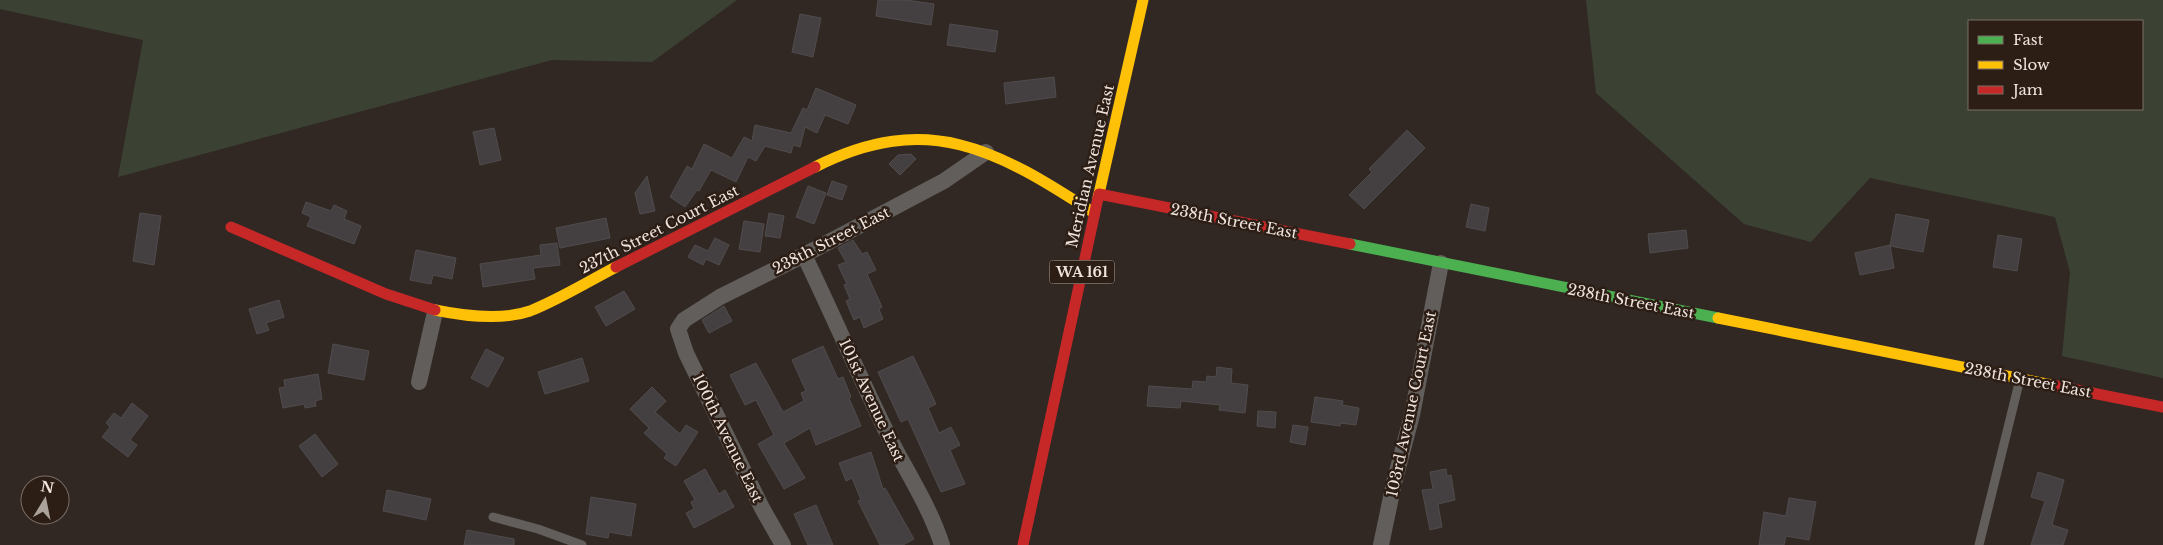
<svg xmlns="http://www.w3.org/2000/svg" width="2163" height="545" font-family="'Libre Baskerville',serif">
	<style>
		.green { fill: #3b4234; fill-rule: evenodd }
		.building { fill: #443f41; stroke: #504c4d }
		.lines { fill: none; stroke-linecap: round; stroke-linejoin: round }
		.lane { stroke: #615e5b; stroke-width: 9 }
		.street { stroke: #615e5b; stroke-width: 16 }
		.fast { stroke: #4caf50; stroke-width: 11 }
		.slow { stroke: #ffc107; stroke-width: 11 }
		.jam { stroke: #c62828; stroke-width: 11 }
		.labels { text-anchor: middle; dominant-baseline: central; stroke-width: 5; stroke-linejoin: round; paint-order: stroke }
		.shield { fill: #2d1e15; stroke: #b4a8a1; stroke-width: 1 }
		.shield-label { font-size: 14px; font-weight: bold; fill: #eee3dd }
		.street-label { font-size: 15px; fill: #eee3dd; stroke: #2d1e15 }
	</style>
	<rect width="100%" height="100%" fill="#312824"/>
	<path class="green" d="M0,0H737L652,62L552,60L118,177L143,40L0,9Z
		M1586,0H2163V378L2062,356L2070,272L2055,217L1870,178L1811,242L1744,224L1596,93ZM1969,21H2142V109H1969Z"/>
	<path class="building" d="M878,0H906L934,4L931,25L876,16Z
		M800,14L821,18L813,57L792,52Z
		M950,24L998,31L995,52L947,45Z
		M1054,77L1056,97L1006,104L1004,83Z
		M816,88L856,105L848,124L825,115L817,133L805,127L800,147L793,145L791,153L765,146L756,161L748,157L736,182L711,170L699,191L697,190L685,207L670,197L687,166L692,169L704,144L732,158L744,137L752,141L755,125L791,133L803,108L807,110Z
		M494,128L501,160L480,165L473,132Z
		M1407,130L1425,148L1364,209L1349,195L1372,172L1369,169Z
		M911,154L916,159L900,175L889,164L898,155Z
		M647,176L655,211L640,214L635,193Z
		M832,181L847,186L842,200L827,195Z
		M808,186L826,193L814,224L796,217Z
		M306,202L331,211L334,205L347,211L344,219L361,226L354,244L307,226L311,217L302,213Z
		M1471,204L1489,208L1485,231L1466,227Z
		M140,213L161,216L154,265L133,261Z
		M769,213L784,216L780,238L765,236Z
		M1896,214L1929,220L1923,252L1890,246Z
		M606,218L610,238L560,248L556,228Z
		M744,221L764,224L760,252L739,249Z
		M1686,230L1688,248L1650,253L1648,234Z
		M1998,235L2022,239L2017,271L1993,267Z
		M715,238L729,245L719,265L706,259L703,265L688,257L695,245L708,251Z
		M853,240L862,254L867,252L876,270L867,274L882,307L879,309L883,319L864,328L860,317L854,320L846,301L850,299L844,285L847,284L838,265L846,262L838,248Z
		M557,243L560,265L533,268L535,279L483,287L480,264L541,255L540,245Z
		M1890,245L1894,268L1860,275L1855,253Z
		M416,250L456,258L452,279L433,275L431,284L410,280Z
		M624,291L635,309L606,326L595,307Z
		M279,300L284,317L266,323L269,330L257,334L249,309Z
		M724,306L732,321L709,333L702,320Z
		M333,344L369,351L364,380L328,373Z
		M823,346L838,379L843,377L851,397L849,398L861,426L816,445L810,428L784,443L805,478L784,489L758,444L774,435L756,400L745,405L730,375L756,363L783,412L804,401L801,393L806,391L792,360Z
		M486,349L504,358L488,387L471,378Z
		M913,356L936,404L928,408L939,433L951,427L960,445L950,450L965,484L941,492L908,419L901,422L878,372Z
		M582,358L589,381L545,394L538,372Z
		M1217,367L1232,369L1231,383L1248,385L1245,413L1219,410L1220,405L1181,401L1180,408L1147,406L1149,386L1192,389L1193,381L1206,382L1207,376L1216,377Z
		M318,374L322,399L315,401L316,406L305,408L304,404L283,408L279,388L285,387L284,380Z
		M652,387L666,401L655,412L680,434L686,425L698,432L676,466L664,458L667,454L644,433L649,428L630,409Z
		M1315,397L1343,401L1342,405L1359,408L1356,425L1340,423V426L1311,422Z
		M132,403L148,416L130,440L137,445L128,457L102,437L110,427L106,423L114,413L121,418Z
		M1258,411L1276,412L1275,428L1257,426Z
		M1293,425L1308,427L1305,445L1290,442Z
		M315,434L338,464L322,477L299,446Z
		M871,452L883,489L885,488L914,539L903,545H880L858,501L861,500L852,478L846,481L839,463Z
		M705,469L719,494L725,490L734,507L694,528L686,513L694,509L691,502L695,500L684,481Z
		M1446,469L1447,476L1451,475L1455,500L1438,504L1442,527L1430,530L1422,490L1433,489L1430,472Z
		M2038,472L2064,480L2052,525L2068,530L2063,545H2031L2045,501L2031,497Z
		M387,490L431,499L426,520L383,511Z
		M591,497L636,504L631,536L609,532L608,538L586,534Z
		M1789,498L1816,502L1809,540L1786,536L1784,545H1759L1764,512L1786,516Z
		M816,505L833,545H808L794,514Z
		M467,530L514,539V545H464Z"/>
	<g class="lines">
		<path class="lane" d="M493,517L538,529L582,545
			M1979,545L2020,379"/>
		<path class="street" d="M804,255C833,315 859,376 888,435C906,471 930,507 942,545
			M419,382L435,312
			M783,545L762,508L686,353L678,329L684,320L720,297L804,255L944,181L986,152
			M1381,545L1394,483L1412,415L1441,263"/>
		<path class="fast" d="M1350,244L1718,318"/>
		<path class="slow" d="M815,167C928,110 997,150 1094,213
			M1098,198L1143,0
			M435,310C464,316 501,321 530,311C558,300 589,281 616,267
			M1718,318L2052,385"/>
		<path class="jam" d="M1099,194L1350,244
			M231,227L386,294L435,310
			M616,267L815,167
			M2052,385L2163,407
			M1023,545L1098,198"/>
	</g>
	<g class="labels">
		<rect class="shield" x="1049.5" y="260.5" width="65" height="23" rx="4"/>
		<g class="shield-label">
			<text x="1082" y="272">WA 161</text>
		</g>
		<g class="street-label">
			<text transform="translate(1090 166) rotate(-77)">Meridian Avenue East</text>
			<text transform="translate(1234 221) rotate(11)">238th Street East</text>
			<text transform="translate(659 229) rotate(-27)">237th Street Court East</text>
			<text transform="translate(831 240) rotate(-27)">238th Street East</text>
			<text transform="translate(1631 301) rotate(11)">238th Street East</text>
			<text transform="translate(2028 380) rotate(11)">238th Street East</text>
			<text transform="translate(872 400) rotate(65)">101st Avenue East</text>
			<text transform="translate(1411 404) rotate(-78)">103rd Avenue Court East</text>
			<text transform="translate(728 438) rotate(64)">100th Avenue East</text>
		</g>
	</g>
	<rect x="1968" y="20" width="175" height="90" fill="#2d1e15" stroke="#7a6d65"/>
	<rect x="1978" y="36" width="25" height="8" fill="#4caf50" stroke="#7a6d65"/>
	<text x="2013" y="45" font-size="15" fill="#eee3dd">Fast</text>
	<rect x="1978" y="61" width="25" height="8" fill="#ffc107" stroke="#7a6d65"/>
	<text x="2013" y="70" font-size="15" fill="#eee3dd">Slow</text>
	<rect x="1978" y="86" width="25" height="8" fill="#c62828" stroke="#7a6d65"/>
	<text x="2013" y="95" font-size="15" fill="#eee3dd">Jam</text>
	<g transform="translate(45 500) rotate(10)"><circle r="24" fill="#2d1e15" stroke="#7a6d65"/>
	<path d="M0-4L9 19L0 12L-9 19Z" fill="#aca29c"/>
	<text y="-8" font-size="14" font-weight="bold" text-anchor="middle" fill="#eee3dd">N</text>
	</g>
</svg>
